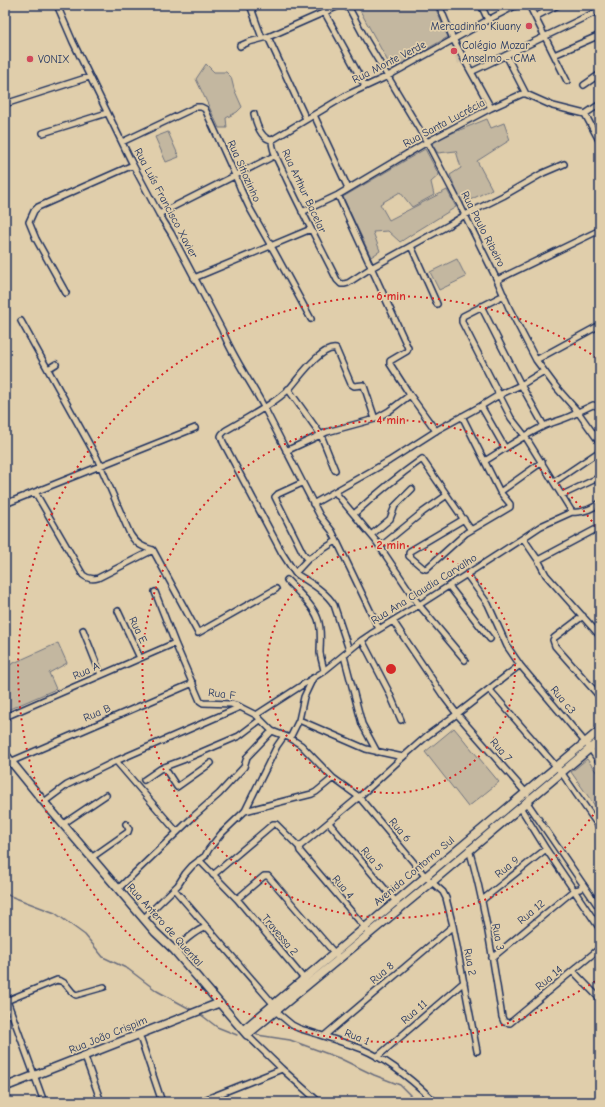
<svg xmlns="http://www.w3.org/2000/svg" width="605" height="1107" font-family="'Comic Neue',sans-serif">
	<style>
		.built { fill: #d2c2a5 }
		.green { fill: #c3b7a0; stroke: #6f737f }
		.lines { fill: none; stroke-linecap: round; stroke-linejoin: round }
		.stream { stroke: #696d7d; stroke-width: 1.5 }
		.street-casing { stroke: #1b2f5e; stroke-width: 8 }
		.secondary-casing { stroke: #1b2f5e; stroke-width: 10 }
		.street { stroke: #e0ceab; stroke-width: 5 }
		.secondary { stroke: #e0ceab; stroke-width: 7 }
		.ring { fill: none; stroke: #d62828; stroke-width: 2; stroke-dasharray: 2 4 }
		.poi-dot { fill: #d1495b; stroke: #e0ceab; stroke-width: 1.5 }
		.labels { text-anchor: middle; dominant-baseline: central; stroke-width: 3.5; stroke-linejoin: round; paint-order: stroke }
		.poi-label { font-size: 11px; fill: #1b2f5e; stroke: #e0ceab; text-anchor: start }
		.street-label { font-size: 11px; fill: #1b2f5e; stroke: #e0ceab }
		.centre { fill: #d62828; stroke: #e0ceab; stroke-width: 2 }
		.ring-label { font-size: 12px; text-anchor: middle; font-weight: bold; fill: #d62828; stroke: #e0ceab; stroke-width: 3.5; stroke-linejoin: round; paint-order: stroke }
	</style>
	<rect width="100%" height="100%" fill="#e0ceab"/>
	<filter id="ink" filterUnits="userSpaceOnUse"><feTurbulence type="fractalNoise" baseFrequency=".025" numOctaves="2"/><feDisplacementMap in="SourceGraphic" scale="8" xChannelSelector="R" yChannelSelector="G"/><feConvolveMatrix kernelMatrix="1 2 1 2 8 2 1 2 1" color-interpolation-filters="sRGB"/></filter>
	<g filter="url(#ink)">
		<path class="built" d="M453,45L462,62L458,64L450,47Z"/>
		<path class="green" d="M357,5H434L448,37L392,69Z
			M206,64L214,72H226L231,77L234,89L242,107L237,112L226,118L227,128H219L196,79Z
			M487,119L491,128L504,123L510,140L477,161L492,189L462,204L450,175L461,168L456,151L438,153L430,142Z
			M168,132L179,157L166,162L155,137Z
			M425,149L439,175L431,182L434,195L412,207L400,192L380,204L389,220L447,190L456,207L417,231L400,242L388,231L373,232L380,251L371,257L343,197Z
			M457,259L466,277L439,290L430,272Z
			M58,643L67,663L49,673L56,689L5,711V667Z
			M454,728L499,782L468,807L425,752Z
			M587,759L600,777V813L571,772Z"/>
		<g class="lines">
			<path class="stream" d="M5,894L55,913L85,935L103,957L128,969L157,991L192,1010
				M200,1014L217,1027L237,1035
				M257,1035L290,1040L339,1058L374,1075L400,1085L417,1102
				M465,1102L469,1101L470,1102"/>
			<g class="street-casing">
				<path id="street" d="M57,5L73,42L133,165L159,214L171,233L222,330C233,358 251,382 265,409C283,444 301,480 320,516L332,531L379,629
					M250,5L262,38
					M439,5L453,39L491,108
					M481,5L488,20
					M529,5L567,81
					M325,13L365,86
					M535,17L558,5
					M268,37L306,119
					M240,46L249,42L268,37L341,5C346,5 347,7 350,10L366,40L427,142L460,205L497,280L509,308L536,360L556,387L578,412C568,419 555,421 544,426C523,436 504,449 485,461
					M506,55L526,94
					M554,55L600,35
					M471,72L600,10
					M584,85L600,74
					M5,104L89,77
					M254,114C256,123 261,139 272,140C272,153 281,166 286,178C302,212 320,246 337,280L341,284H344L348,283L371,268L449,225L465,215L503,196L543,173L564,164
					M585,114L600,142
					M314,115L348,188
					M43,133L107,113
					M272,140L347,95L388,76L488,20L517,5
					M122,142L196,107H201L205,109L235,175L241,190L249,207L275,253L311,319
					M338,195L408,348L407,351L390,361V364L410,395L436,431
					M302,212L338,195L427,142L491,108L522,94H526L553,106L585,114L600,104
					M159,214L276,155
					M411,246L437,304
					M194,278L311,229
					M497,280L600,230
					M66,293L36,239L29,222L34,211L38,207L133,165
					M504,295L463,316L462,319V322L511,418L525,436L572,512L541,526L523,538
					M481,306L520,383L544,426
					M21,321L97,458L130,534C136,544 142,547 153,550L198,633L276,589
					M536,360L600,325
					M48,369L56,364
					M288,389L321,435L335,470
					M481,406L505,448
					M600,407L593,405L578,412L600,443
					M462,416L500,492L510,504V507L466,533L426,569L423,568L409,556V553L410,551L464,519
					M286,451L327,432L375,419L389,411L410,395
					M554,482L600,451
					M302,483L278,494L275,497L303,553L308,559L336,541
					M35,492L83,575C88,579 92,580 98,578L153,550
					M335,492L376,541L419,605L465,660
					M500,492L542,462
					M562,495L600,477
					M5,504L195,428
					M313,504L389,461L439,429L481,406L499,395L521,385L544,371
					M572,512C582,513 592,509 600,503
					M354,514C376,494 398,476 422,459L471,530
					M371,535L390,519L395,506L412,489
					M380,547L423,512L447,495
					M538,560L600,527
					M295,573L308,559
					M467,575L488,604L507,646L520,665L590,748L600,763
					M287,580C297,591 313,605 318,619C322,630 320,642 320,653C321,659 323,665 324,671
					M449,586L490,639
					M155,592L175,643L200,701L203,703L231,704L238,706L256,715L272,731L290,738L301,745L333,778L359,797L425,876L443,892L446,898L453,926L477,1051
					M118,611L140,658
					M583,616L554,638L553,640L555,646L600,697
					M393,621L444,697L457,714L527,794
					M83,630L101,675
					M362,640L388,690L401,720
					M349,650L334,605C326,591 308,582 295,573L282,553L223,442L221,436L222,434L225,431C245,419 274,404 290,388C299,378 321,346 336,349L351,384L354,386L363,385L364,386L375,419
					M344,656L362,724L377,752
					M489,689L561,772L600,828
					M256,715L324,671L362,640L371,634L419,605L523,538L538,560L546,575L600,636
					M5,717L175,643
					M299,720L366,749L403,757
					M290,738L299,720L304,697L313,678
					M116,761L177,832
					M10,762L193,683
					M164,767L177,787L211,763
					M144,780L160,769L167,766L183,760L239,736L260,720
					M526,801L600,909
					M44,802L67,785L116,761L240,707
					M520,807L546,849L600,929
					M245,811L312,794L316,792L333,778
					M329,823L397,903
					M63,824L106,795
					M469,849C485,904 493,961 502,1017L504,1022L510,1023L600,948
					M91,858L128,832L129,829L126,824
					M199,860L237,899L305,980
					M213,875L273,824H276L299,847
					M118,889L194,816L219,794L244,767L247,757L272,731
					M174,889L275,1006
					M237,899L264,876H268L337,956
					M481,901L546,849
					M143,919L178,885L185,874L192,866L205,856L209,849L221,834L245,811L277,746L284,736
					M367,930L300,851L299,847L359,797L403,757L428,735L457,714L520,665
					M174,950C182,944 199,926 208,928
					M492,958L574,890L580,889L583,884
					M573,971L600,999
					M5,995L44,1102
					M6,1001L57,980C69,982 68,991 76,995L104,987
					M274,1010L292,1025L298,1028C319,1035 341,1041 362,1049C386,1059 412,1080 431,1098
					M139,1034L162,1102
					M247,1035L282,1069L319,1102
					M324,1036L453,926
					M85,1057L101,1102
					M377,1057L464,982
					M199,1102L282,1069"/>
			</g>
			<g class="secondary-casing">
				<path id="secondary" d="M5,754L44,802L155,932L174,950L247,1035L432,882L600,740
					M243,1030L600,730
					M5,1087L219,1003"/>
			</g>
			<use href="#street" class="street"/>
			<use href="#secondary" class="secondary"/>
		</g>
	</g>
	<g class="ring">
		<circle cx="391" cy="669" r="124"/>
		<path d="M600 805A249 249 0 1 1 600 533"/>
		<path d="M600 978A373 373 0 1 1 600 360"/>
	</g>
	<g class="poi-dot">
		<circle cx="529" cy="26" r="4"/>
		<circle cx="454" cy="51" r="4"/>
		<circle cx="30" cy="59" r="4"/>
	</g>
	<g class="labels">
		<g class="poi-label">
			<text x="521" y="26" text-anchor="end">Mercadinho Kiuany</text>
			<text x="462" y="45">Colégio Mozar<tspan x="462" dy="13">Anselmo - CMA</tspan></text>
			<text x="38" y="59">VONIX</text>
		</g>
		<g class="street-label">
			<text transform="translate(389 62) rotate(-27)">Rua Monte Verde</text>
			<text transform="translate(444 123) rotate(-28)">Rua Santa Lucrécia</text>
			<text transform="translate(244 171) rotate(66)">Rua Sitiozinho</text>
			<text transform="translate(304 191) rotate(65)">Rua Arthur Bacelar</text>
			<text transform="translate(166 203) rotate(62)">Rua Luís Francisco Xavier</text>
			<text transform="translate(483 229) rotate(63)">Rua Paulo Ribeiro</text>
			<text transform="translate(424 589) rotate(-32)">Rua Ana Claudia Carvalho</text>
			<text transform="translate(138 630) rotate(64)">Rua E</text>
			<text transform="translate(86 671) rotate(-24)">Rua A</text>
			<text transform="translate(222 694) rotate(7)">Rua F</text>
			<text transform="translate(563 700) rotate(50)">Rua c3</text>
			<text transform="translate(97 713) rotate(-23)">Rua B</text>
			<text transform="translate(501 750) rotate(49)">Rua 7</text>
			<text transform="translate(400 830) rotate(50)">Rua 6</text>
			<text transform="translate(372 859) rotate(50)">Rua 5</text>
			<text transform="translate(507 867) rotate(-39)">Rua 9</text>
			<text transform="translate(414 871) rotate(-40)">Avenida Contorno Sul</text>
			<text transform="translate(343 887) rotate(50)">Rua 4</text>
			<text transform="translate(531 912) rotate(-40)">Rua 12</text>
			<text transform="translate(165 925) rotate(48)">Rua Antero de Quental</text>
			<text transform="translate(280 935) rotate(50)">Travessa 2</text>
			<text transform="translate(498 937) rotate(79)">Rua 3</text>
			<text transform="translate(470 962) rotate(79)">Rua 2</text>
			<text transform="translate(382 973) rotate(-40)">Rua 8</text>
			<text transform="translate(549 978) rotate(-40)">Rua 14</text>
			<text transform="translate(414 1012) rotate(-41)">Rua 11</text>
			<text transform="translate(108 1035) rotate(-22)">Rua João Crispim</text>
			<text transform="translate(357 1037) rotate(22)">Rua 1</text>
		</g>
	</g>
	<circle cx="391" cy="669" r="6" class="centre"/>
	<g class="ring-label">
		<text x="391" y="300">6 min</text>
		<text x="391" y="424">4 min</text>
		<text x="391" y="549">2 min</text>
	</g>
	<rect width="605" height="1107" fill="none" stroke="#e0ceab" stroke-width="20"/>
	<rect x="10" y="10" width="585" height="1087" fill="none" stroke="#1b2f5e" stroke-width="1.5" filter="url(#ink)"/>
</svg>
